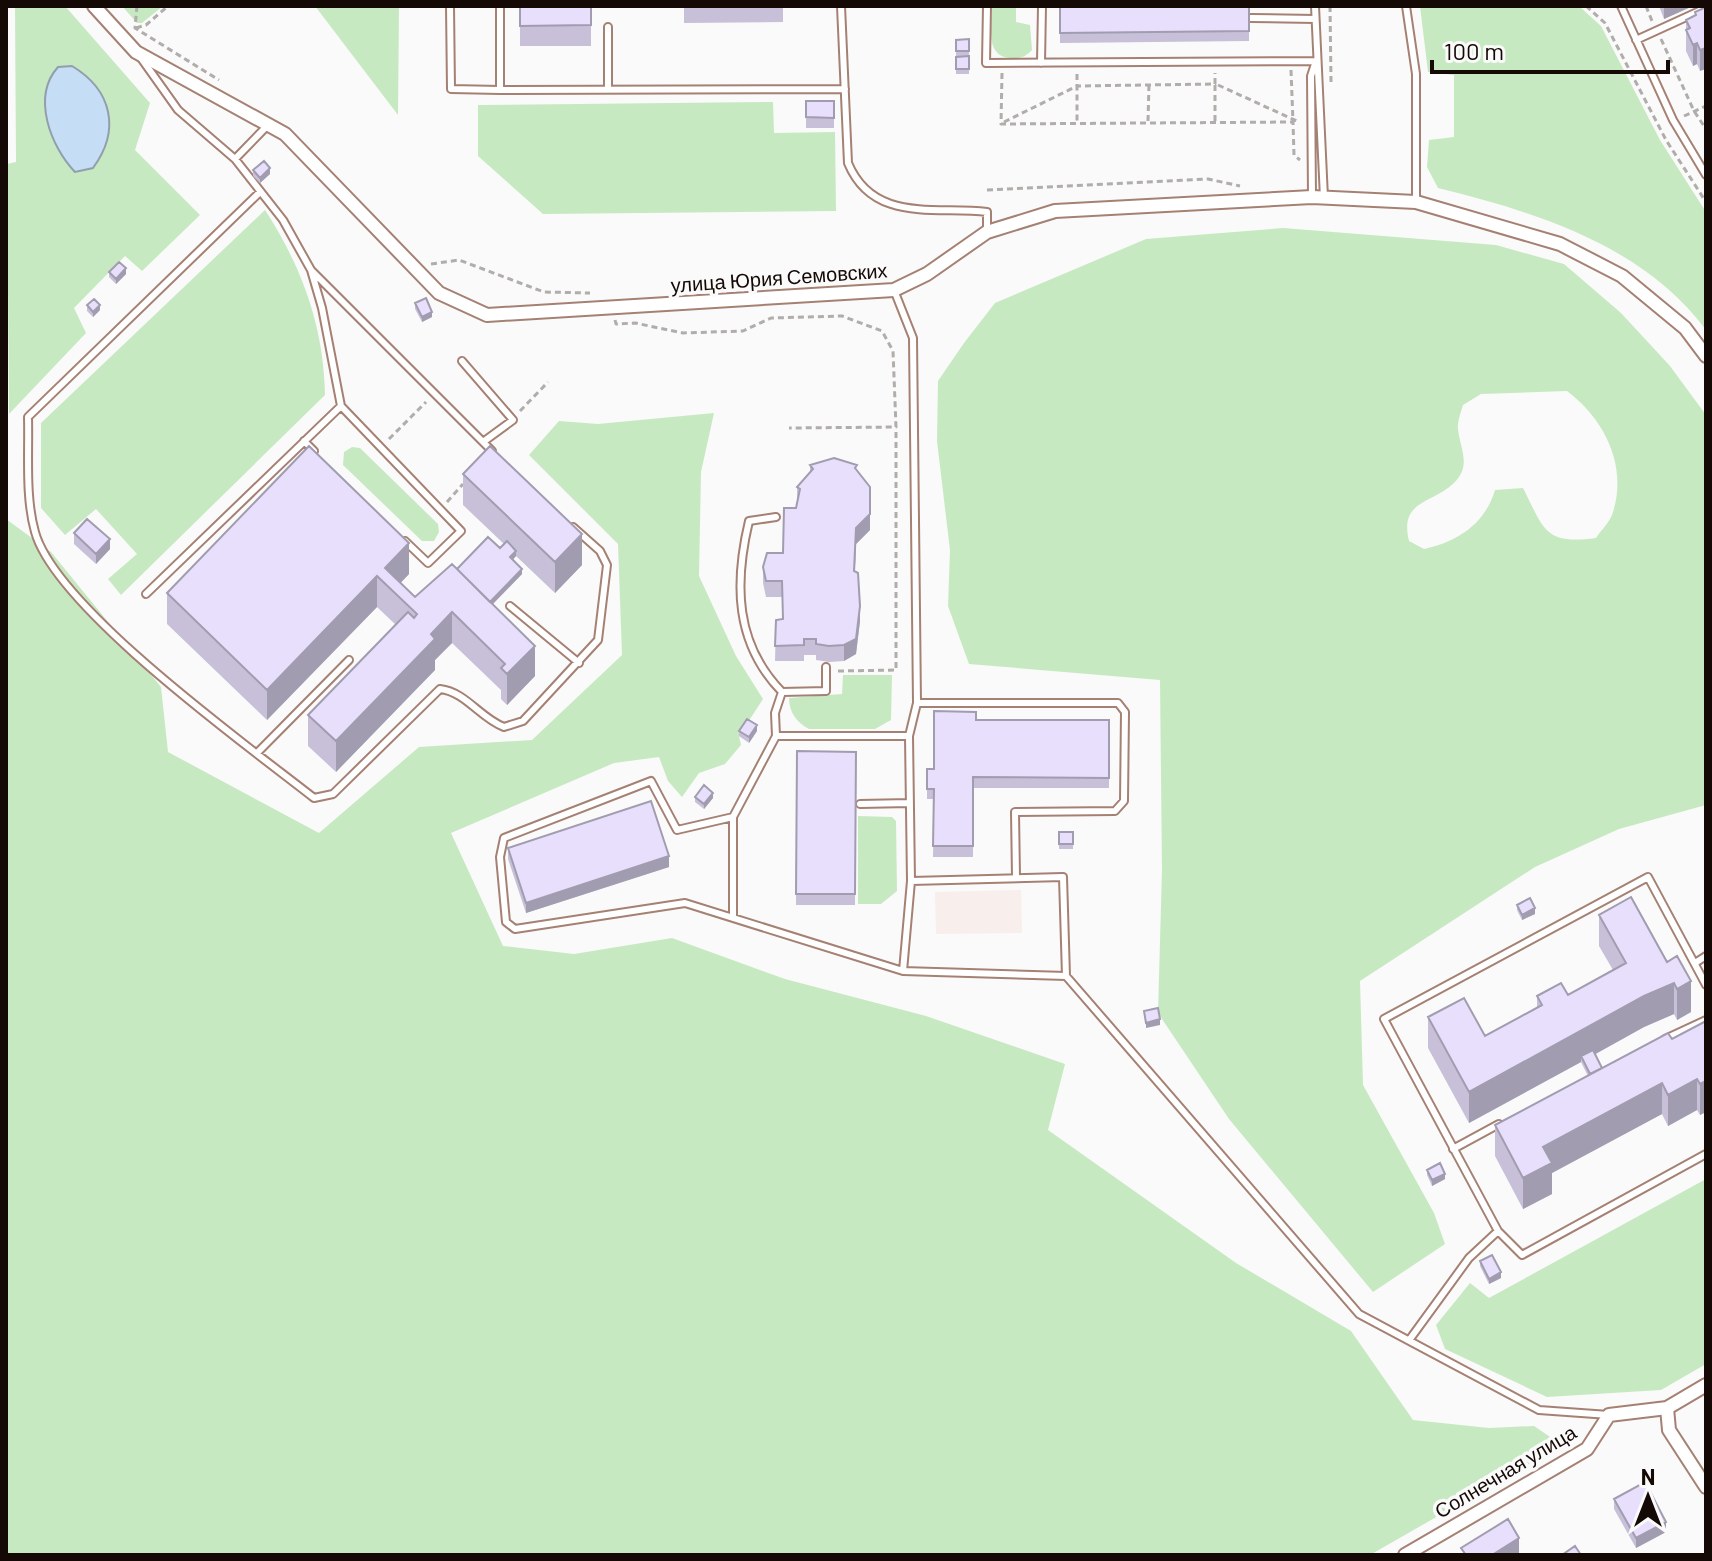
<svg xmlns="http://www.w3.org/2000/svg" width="1712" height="1561" font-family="Barlow,sans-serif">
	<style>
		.built { fill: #f8eeeb }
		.green { fill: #c7e9c1; fill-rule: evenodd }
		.water { fill: #c6def5; stroke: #919ead; stroke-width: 2 }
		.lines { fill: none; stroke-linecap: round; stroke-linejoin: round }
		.service-casing { stroke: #a58174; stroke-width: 10 }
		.minor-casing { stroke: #a58174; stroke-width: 16 }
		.path { stroke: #b0adab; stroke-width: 3; stroke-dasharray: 6 4; stroke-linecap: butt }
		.service { stroke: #fff; stroke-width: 6 }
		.minor { stroke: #fff; stroke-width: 12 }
		.wall { fill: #c7c0d8 }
		.shaded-wall { fill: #a29cb0 }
		.building { fill: #e7dffb; stroke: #a29cb0; stroke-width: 2 }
		.labels { text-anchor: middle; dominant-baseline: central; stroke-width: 7; stroke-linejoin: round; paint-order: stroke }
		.street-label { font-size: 20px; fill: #150905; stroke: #fafafa }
	</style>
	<rect width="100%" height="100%" fill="#fafafa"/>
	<path class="built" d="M1021,890L1022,933L936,934L935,892Z"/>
	<path class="green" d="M15,6H65L150,103L135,150L200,215L142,271L125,256L74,308L86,333L9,414L7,164L16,162Z
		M122,6H163L142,23H137Z
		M315,6H399L398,115Z
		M992,6H1016V22L1030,25L1032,50C1026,56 1023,58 1014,58C984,59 992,28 992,6Z
		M1420,6H1579L1601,26L1660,140L1706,212V330C1644,246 1536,212 1438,188L1427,167L1429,140L1454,137V75L1428,72Z
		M773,102L774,133L835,132L836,211L543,214L478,156V105Z
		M265,210C302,267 324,327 325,395L121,595L108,579L137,554L96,509L65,535L41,508V423Z
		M1283,228L1496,245L1564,264L1621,313L1670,366L1706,415V805L1619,829L1535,867L1360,981L1363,1085L1434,1213L1445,1244L1373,1292L1229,1119L1158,1013L1162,870L1160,680L969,664L948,606L950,550L937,441L938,381L964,343L995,303L1146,239ZM1567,391C1603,418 1628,464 1613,512C1611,521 1601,530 1596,538C1544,545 1544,529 1523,488L1495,490C1485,524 1457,542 1424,549L1409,541C1399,500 1432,504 1454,483C1472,465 1460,449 1458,429C1457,422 1461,412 1463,405L1481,394Z
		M714,413L701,472L699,576L736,656L763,699L739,736L741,745L725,764L699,773L682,797L668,781L659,757L614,763L451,833L503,946L574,954L672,938L785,979L926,1016L1065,1064L1048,1130L1236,1263L1351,1331L1413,1420L1489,1428L1534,1426L1562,1445L1370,1555H6V519L51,552L161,687L168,752L319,833L419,747L532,740L622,655L618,544L529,455L559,421L598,424Z
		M352,447L360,448L438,524L439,532L434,541H422L343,465L344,452Z
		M843,675H892L891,720L875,729H809C797,723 789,712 789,698L842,694Z
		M858,816L892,817L896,821L897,891L881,904H858Z
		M1706,1179V1364L1661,1390L1547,1397L1445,1349L1436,1325L1470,1283L1489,1298Z"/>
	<path class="water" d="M72,66C112,90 121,130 93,168L75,172C51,147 31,97 58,67Z"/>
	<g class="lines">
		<g class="service-casing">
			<path id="service" d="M450,6L451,89L500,90
				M500,6V90L845,89
				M841,6L848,163C873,223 934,206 987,212V232
				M987,6L986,63L1316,61
				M1315,6L1324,198
				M1406,6L1416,74V202
				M1621,6L1673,120L1706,175
				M1251,18L1315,19
				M1636,40L1706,8
				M141,58L178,110L235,159L283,220L311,270L322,308L341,406L461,531L428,563L405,541
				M1041,63L1042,6
				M608,89V27
				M235,159L268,125
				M260,192L28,417C29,453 25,497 35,532C56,608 248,746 314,798L333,794L440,689C466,692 480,718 504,727L523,721L598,640L607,565L600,551L573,527
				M1312,197L1311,76L1316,61
				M311,270L492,451
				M894,290L913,338L917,703L909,736L911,881L903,971L1066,976L1359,1314L1539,1410L1609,1415
				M462,361L513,420L483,442
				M304,441L314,451
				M776,517L749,521C734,584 735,644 782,692L775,713L776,736H909
				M146,594L341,406
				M510,606L579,663
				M782,692L826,691V667
				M917,703H1118L1125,712L1124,801L1115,811L1015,812L1016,877
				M257,753L349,660
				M860,804L909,803
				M733,817L677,830L651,781L504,838L500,857L506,922L515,929L685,903L903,971
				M911,881L1063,877L1066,976
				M733,918V817L776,736
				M1695,963L1706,956
				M1706,985L1648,877L1384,1019L1498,1231L1522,1255L1706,1154
				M1665,1039L1706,1020
				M1453,1149L1499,1124
				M1410,1339L1469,1258L1498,1231"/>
		</g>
		<g class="minor-casing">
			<path id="minor" d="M94,6L136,52L285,134L439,293L487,315L894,290L927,274L987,232L1055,211L1312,197L1416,202L1560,244L1622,276L1685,328L1706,356
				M1667,1408L1669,1430L1706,1487
				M1405,1555L1587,1449L1609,1415L1667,1408L1706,1385"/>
		</g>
		<path class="path" d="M137,6L135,28L219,80
			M1330,6L1331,82
			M1586,6L1605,23L1666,140L1706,202
			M1646,6L1652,21
			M136,28L146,25L168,6
			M1661,39L1694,111L1706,129
			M1291,70L1293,122
			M1002,73L1001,124L1293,122L1294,155L1300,160
			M1077,74V86L1215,84V73
			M1218,85L1299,122
			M1684,116L1706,106
			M1148,121L1149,84
			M1215,121V84
			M1004,122L1077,86V123
			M987,190L1208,179L1240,186
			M431,264L459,260L544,292L590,293
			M615,320L616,324L635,323L683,333L743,331L771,318L842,316L882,331L893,351L896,427L789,428
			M520,411L548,382
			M389,439L426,402
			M447,502L463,484
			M838,671L896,670V428"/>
		<use href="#service" class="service"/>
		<use href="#minor" class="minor"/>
	</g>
	<path class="wall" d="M520,6H591V46H520Z
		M610,6H783V22L684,23V6Z
		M1060,6H1249V41L1060,43Z
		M1659,6H1693L1664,19Z
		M1706,7L1700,71L1697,64L1693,66L1686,51V20L1695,16V12Z
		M969,39V74H956V40Z
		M806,101H834V128H806Z
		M253,170L270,174L260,183L253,176Z
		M109,272L126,274L116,284L109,277Z
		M415,303L432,317L422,322L415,309Z
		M87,305L100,310L93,317L87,311Z
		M810,465L857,471L870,530L856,544L855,572L860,621L856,654L844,661L829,662L816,660V655H804V661H775L776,620L782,619V597H766L763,583V567L783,553L797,503V487L810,472Z
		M463,474L582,565L555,593L516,556L512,560L522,574L493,604L535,676L507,705L501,699V690L452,643L435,660V670L336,772L308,746V715L396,625L377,607L267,720L167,624V593L409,574L400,583L415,597L457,569L500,548L504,544L463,505Z
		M74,533L110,549L96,564L74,544Z
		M976,720H1109V788H973V857H933L934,799H927V789L934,769Z
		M739,731H757L749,743L739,736Z
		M797,751L856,752L855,905H796Z
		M695,797L713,798L704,809L695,802Z
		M1059,832H1073V849H1059Z
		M508,848L669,867L526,913L508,859Z
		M1631,897L1691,1012L1677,1020L1674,1014L1644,1027L1595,1054L1602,1068L1672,1039L1706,1021V1112L1700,1115L1697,1110L1668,1126L1662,1114L1552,1173V1194L1523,1209L1495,1156V1125L1588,1076L1581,1062L1469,1123L1428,1048V1017L1485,1036L1537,1008V996L1568,995L1613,970L1599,946V915Z
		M1517,905L1535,914L1522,920L1517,910Z
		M1427,1170L1445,1179L1432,1186L1427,1175Z
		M1480,1261L1501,1278L1489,1284L1480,1266Z
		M1614,1499L1666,1532L1636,1548L1614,1509Z"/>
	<path class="shaded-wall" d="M1669,6H1693L1664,19V8Z
		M1697,43V64L1693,66V45Z
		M1706,48V69L1700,71V50Z
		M270,168V174L260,183V178Z
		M126,268V274L116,284V279Z
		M100,305V310L93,317V312Z
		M432,312V317L422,322V317Z
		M870,487V530L856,544L854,587L856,528Z
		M582,534V565L555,593V562Z
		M110,539V549L96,564V554Z
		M409,543V574L393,591L385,568Z
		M516,551V556L510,563V557Z
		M522,569V574L486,611V606Z
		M377,576V607L267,720V690Z
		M860,606V621L856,654L844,661V645Z
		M452,612V643L435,660V670L336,772V741L431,634Z
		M535,646V676L507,705V674Z
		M757,725V731L749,743V737Z
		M713,793V798L704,809V804Z
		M669,856V867L526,913V903Z
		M1535,908V914L1522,920V915Z
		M1691,981V1012L1677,1020V989Z
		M1674,983V1014L1644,1027L1583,1061L1581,1056V1062L1469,1123V1092L1644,996Z
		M1160,1019V1025L1146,1028V1023Z
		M1697,1079V1110L1668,1126V1095Z
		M1706,1081V1112L1700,1115V1084Z
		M1662,1083V1114L1552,1173V1194L1523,1209V1178L1543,1147Z
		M1445,1174V1179L1432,1186V1180Z
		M1501,1272V1278L1489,1284V1279Z
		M1666,1522V1532L1636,1548V1538Z
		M1519,1538V1554L1518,1555H1492Z"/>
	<path class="building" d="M520,6H591V25L520,26Z
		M1060,6H1249V31L1060,33Z
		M1706,7V48L1700,50L1697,43L1693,45L1686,30L1690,28L1686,20L1696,15L1695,12Z
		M969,39V51H956V40Z
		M969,56V69H956V57Z
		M806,101H834V118L806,117Z
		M264,161L270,168L260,178L253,170Z
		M119,262L126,268L116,279L109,272Z
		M426,298L432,312L422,317L415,303Z
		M94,299L100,305L93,312L87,305Z
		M309,446L409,543L385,568L415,597L452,564L535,646L507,674L501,668L505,664L452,612L431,634L435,639L336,741L308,715L408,612L414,618L417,614L377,576L267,690L167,593Z
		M490,446L582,534L555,562L463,474Z
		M834,458L857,465L855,468L870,487V514L856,528L854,571L858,573L860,606L856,639L844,645L829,646L816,644V639H804V645L775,646L776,620L783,619L782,581H766L763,567L767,553H783L784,508H796L800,489L797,487L813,469L810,465Z
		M87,519L110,539L96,554L74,533Z
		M488,537L500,548L507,541L516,551L510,557L522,569L490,602L457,569Z
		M934,711L976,712V720H1109V778L973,777V846H933L934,789H927V769H934Z
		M747,719L757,725L749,737L739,731Z
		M797,751L856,752L855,894H796Z
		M704,785L713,793L704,804L695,797Z
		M651,801L669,856L526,903L508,848Z
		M1059,832H1073V844H1059Z
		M1631,897L1667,962L1677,956L1691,981L1677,989L1674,983L1644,996L1469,1092L1428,1017L1464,998L1485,1036L1542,1005L1537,996L1561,983L1568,995L1626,963L1599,915Z
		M1530,898L1535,908L1522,915L1517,905Z
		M1158,1008L1160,1019L1146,1023L1144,1011Z
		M1706,1021V1081L1700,1084L1697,1079L1668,1095L1662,1083L1543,1147L1552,1163L1523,1178L1495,1125L1668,1033L1672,1039Z
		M1593,1050L1602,1068L1590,1074L1581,1056Z
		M1440,1163L1445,1174L1432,1180L1427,1170Z
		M1492,1255L1501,1272L1489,1279L1480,1261Z
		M1645,1482L1666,1522L1636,1538L1614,1499Z
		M1508,1519L1519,1538L1492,1555H1466L1461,1548Z
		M1575,1546L1581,1555H1562Z"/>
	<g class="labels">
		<g class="street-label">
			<text transform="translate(779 277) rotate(-4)">улица Юрия Семовских</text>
			<text transform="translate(1505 1471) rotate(-31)">Солнечная улица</text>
		</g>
	</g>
	<rect width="1712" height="1561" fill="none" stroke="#150905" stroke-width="16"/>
	<g transform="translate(1648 1497)" stroke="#fafafa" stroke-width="6" paint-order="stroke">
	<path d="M0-6L14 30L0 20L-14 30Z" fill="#150905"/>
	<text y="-12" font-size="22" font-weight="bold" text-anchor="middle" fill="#150905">N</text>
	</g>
	<path d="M1432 60v12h236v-12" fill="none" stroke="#150905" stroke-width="4"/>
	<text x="1444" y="60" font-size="24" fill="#150905" stroke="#fafafa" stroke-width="6" paint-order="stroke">100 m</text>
</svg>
